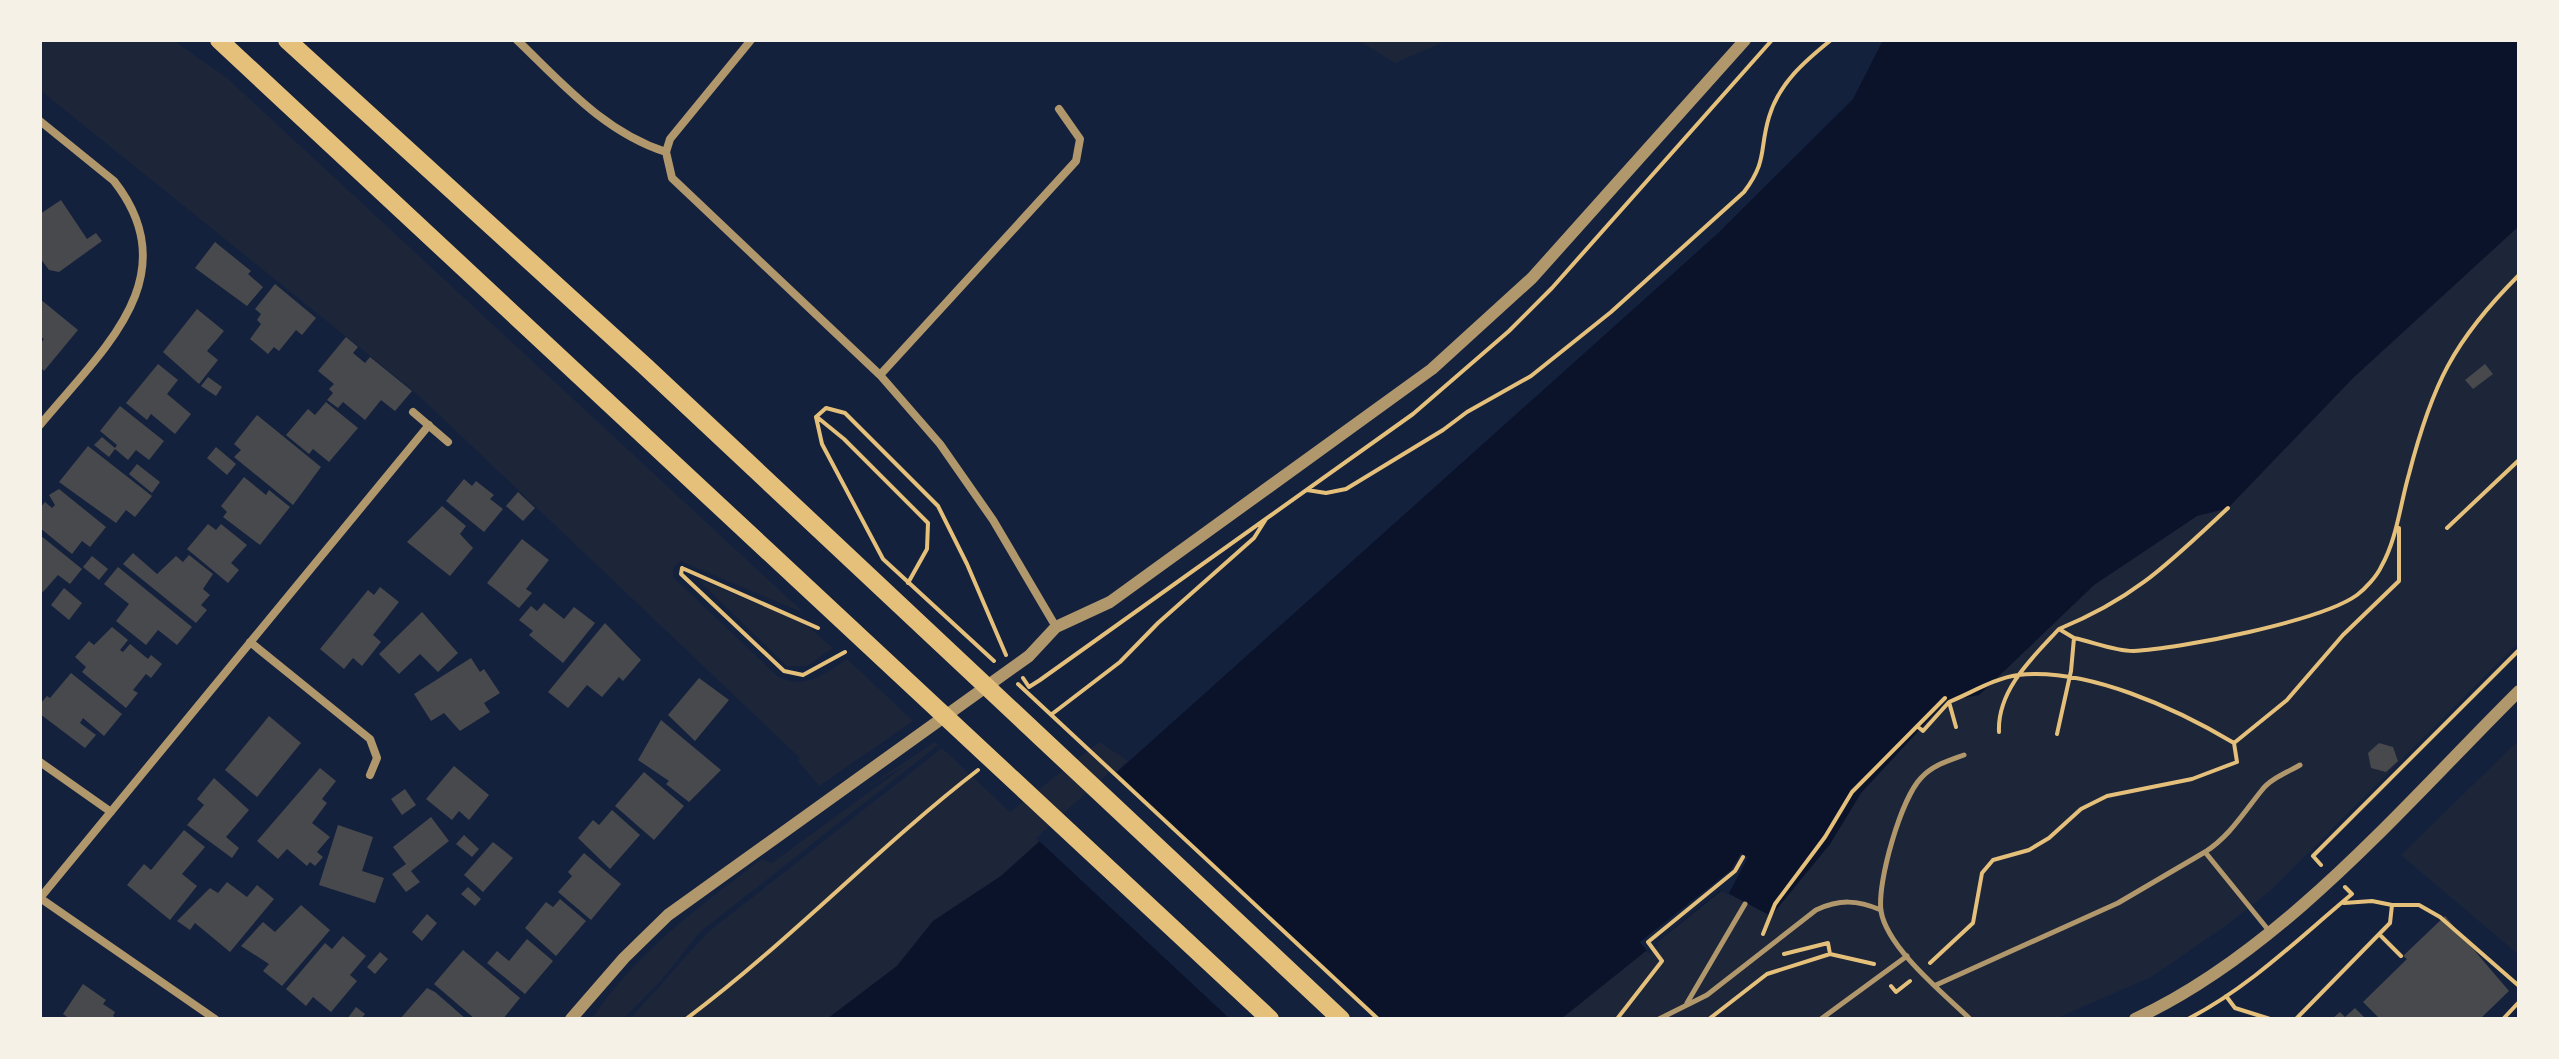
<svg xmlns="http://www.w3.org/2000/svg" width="2559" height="1059" font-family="Poppins,sans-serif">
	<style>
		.green { fill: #1d2539 }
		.water { fill: #0b132b }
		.pier { fill: #14213d }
		.building { fill: #48494c }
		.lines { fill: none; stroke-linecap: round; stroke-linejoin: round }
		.path { stroke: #e5c07b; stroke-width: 4 }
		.service { stroke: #b1986c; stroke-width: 5 }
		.minor { stroke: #b1986c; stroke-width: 8 }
		.tertiary { stroke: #b1986c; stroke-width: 12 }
		.motorway { stroke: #e5c07b; stroke-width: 18 }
	</style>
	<rect width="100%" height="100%" fill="#14213d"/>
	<path class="green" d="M40,40H173L227,78L804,613L680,561L673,568V577L776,675C804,691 823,675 847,659L913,721L819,786L798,761L800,758L416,393L40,90Z
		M1358,40H1448L1395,63Z
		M2519,226V642L2269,892L2227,925L2151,977L2055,1019H1561L1722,890L1771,916L1830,844L1861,793L1946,701L1979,695L2094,585L2197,516L2228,508L2353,378Z
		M696,578L805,624L833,648L807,666H787Z
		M2519,740V955L2401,855Z
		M935,742L938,745L700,932L658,984L623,1019H592C634,954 701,905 762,859L772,863L906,765L861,791Z
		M1099,742L1128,761L1001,876L933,921L897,966L827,1019H630L707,933L942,748L1010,812Z"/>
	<path class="water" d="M1883,40H2519V226L2353,378L2228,508L2197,516L2094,585L1979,695L1946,701L1861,793L1830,844L1771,916L1722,890L1561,1019H827L897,966L933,921L1001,876L1716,235L1853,99Z"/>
	<path class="pier" d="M1113,769L1381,1019H1230L1036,838Z
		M1741,853L1748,857L1728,895L1721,890L1657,942L1659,946L1649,954L1640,942L1731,870Z"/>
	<path class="building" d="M61,200L87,239L96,233L102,241L59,272L49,270L40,258V214Z
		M215,242L251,271L248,274L263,287L247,306L195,268Z
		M275,284L316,318L302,335L296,330L279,351L274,347L268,354L250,339L261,324L257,320L261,314L255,309Z
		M40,299L78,330L44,371L40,367V344L44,339L40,336Z
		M197,309L224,331L207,351L218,360L199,384L163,352Z
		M346,337L358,347L353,353L365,363L370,357L412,391L395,411L381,400L365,420L343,402L338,408L327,400L333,393L329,389L334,384L318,371Z
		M158,364L178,380L167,394L191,414L175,434L151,414L147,420L126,403Z
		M2485,364L2493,374L2473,389L2465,380Z
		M208,377L222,387L216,396L201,386Z
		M326,402L358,428L329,462L313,449L309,454L286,435L308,409L315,415Z
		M120,406L164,441L149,460L136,450L128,460L115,449L109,457L94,445L102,437L115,448L117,445L100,431Z
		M257,415L321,467L293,505L234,457L241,450L234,444Z
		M88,446L152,496L135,517L126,510L116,523L59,482Z
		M216,447L236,464L227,475L207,458Z
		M137,464L160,482L152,493L129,474Z
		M244,477L266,495L269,490L290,507L260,545L223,517L227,512L221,506Z
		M464,479L472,486L476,481L494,495L490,499L503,509L484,532L446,501Z
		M59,489L106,527L90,547L82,541L72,554L40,528V508L45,502L52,508L55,505L49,495Z
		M518,492L535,508L523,521L506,506Z
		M442,506L466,526L460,534L473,548L450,576L407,542Z
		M208,524L216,530L221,524L247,545L231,563L239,570L228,583L187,549Z
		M40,535L82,569L70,584L58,575L43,592L40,589Z
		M522,539L549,560L526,589L532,593L519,608L487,583Z
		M133,553L157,574L176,556L183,562L189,555L213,574L203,589L210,595L201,605L207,610L196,623L123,564Z
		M92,556L108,569L99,580L83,567Z
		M118,567L192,627L177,645L158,630L146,645L116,621L129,604L104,584Z
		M380,587L399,602L373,635L381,642L362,666L353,658L344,669L320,649L368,590L374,595Z
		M64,588L82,603L69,620L51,605Z
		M544,603L564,619L574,607L595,623L563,663L529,635L533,631L519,620L531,606L537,611Z
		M422,612L458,653L438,672L420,654L399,674L379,654Z
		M605,623L641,660L623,681L619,677L602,697L587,685L568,708L548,692Z
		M112,627L128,640L120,650L123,652L130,644L148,659L151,655L162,664L151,678L146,674L133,690L138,693L126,708L82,672L86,667L75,657L89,641L94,645Z
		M471,658L480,672L484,669L500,693L484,703L490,712L460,731L444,713L431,721L414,694Z
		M71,673L122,714L104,736L83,718L80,723L96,735L85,748L40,714V704L47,696L50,698Z
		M699,678L729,700L695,741L668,715Z
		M269,716L301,743L257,797L225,770Z
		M661,720L721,770L689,802L666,784L669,781L638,760Z
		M2379,743L2393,747L2398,761L2386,772L2371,768L2368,753Z
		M454,766L489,795L469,820L459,811L452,820L426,799Z
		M320,768L336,781L322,799L327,803L312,823L330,837L317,852L323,857L315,866L310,862L307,866L287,849L278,859L257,841Z
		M644,772L684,806L654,840L615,806Z
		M214,778L249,810L226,837L239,848L232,858L187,825L204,805L197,799Z
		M405,789L416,805L402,815L391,799Z
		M612,810L640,835L610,869L578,838L593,820L599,825Z
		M431,817L449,841L411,871L420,882L406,892L392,874L406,864L393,847Z
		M338,825L373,837L362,871L384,878L375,903L319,885Z
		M184,830L205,847L182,874L197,886L170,920L127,885L144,864L151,870Z
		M464,835L479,849L472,857L456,844Z
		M493,842L513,858L483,892L464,875Z
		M584,853L621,884L591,920L558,892L572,876L568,872Z
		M227,882L247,897L257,885L274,899L230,952L195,923L190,930L177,921L210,888L218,893Z
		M468,887L481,899L475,906L461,894Z
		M560,899L586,921L556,956L525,928L546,902L553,907Z
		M301,905L330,930L282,986L263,971L269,964L241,946L263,922L275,932Z
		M427,914L437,923L422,941L412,932Z
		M2445,916L2509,991L2480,1019H2380L2363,1002L2407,959L2403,956Z
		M343,936L366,956L350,975L357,981L331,1012L313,997L306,1006L286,989L325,943L332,949Z
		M527,939L553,961L525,994L487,963L497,951L509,961Z
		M463,950L520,998L503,1019H475L434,984Z
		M380,952L388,959L375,974L367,967Z
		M83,984L106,1000L103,1004L115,1012L113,1016L117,1019H70L63,1014Z
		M427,988L435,992L466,1019H400Z
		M356,1007L365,1014L361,1019H347Z
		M2355,1008L2366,1019H2332L2340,1012L2345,1017Z"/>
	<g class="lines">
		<path class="path" d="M816,417L826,408L845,413L938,506L967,564L1006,655
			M816,417L822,444L883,559L994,661
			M817,417L844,439L928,523L927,549L908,583
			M1307,490L1326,493L1346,489L1443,430L1467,412L1531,376L1611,312L1744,192C1768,160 1759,150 1769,117C1779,83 1805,61 1831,40
			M2447,528L2519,460
			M682,568L818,628
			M682,568L681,574L784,671L803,675L845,652
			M2059,629C2135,598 2169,563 2228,508
			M1023,678L1029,687L1040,680L1413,414L1509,331L1552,288L1772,40
			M1018,684L1378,1019
			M1052,714L1120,662L1158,623L1254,538L1266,519
			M1917,726L1923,731L1949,702L1956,727
			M1999,732C1997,690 2033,657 2059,629L2074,638
			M2057,734L2071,671L2074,638C2093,642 2115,651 2133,651C2180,649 2321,621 2357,595C2365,589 2377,576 2381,567C2397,539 2400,505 2409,474C2432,385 2453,341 2519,275
			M2234,743L2287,700L2343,635L2399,581V528
			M2321,865L2313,856L2519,650
			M2392,905H2419L2440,917L2519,986
			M1763,934L1775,904L1825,837L1852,792L1945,698
			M2381,936L2401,956
			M1784,954L1828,943L1830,954L1874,964
			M1930,963L1973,923L1982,873L1993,860L2029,850L2049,838L2081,809L2107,796L2192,779L2237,762L2234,743C2177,709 2087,667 2018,675C1995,678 1971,693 1949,702
			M1891,986L1896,992L1910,981
			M2226,996L2235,1008L2270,1019
			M686,1019C789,942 877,848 978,770
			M1617,1019L1662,961L1648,942L1735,871L1743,857
			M1709,1019L1767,974L1830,954
			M2188,1019C2250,987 2299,938 2352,894L2345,887
			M2296,1019L2390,923L2392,905L2372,901L2344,903
			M2503,1019L2519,1002"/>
		<path class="service" d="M1964,755C1948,761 1933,765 1921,778C1901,799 1877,882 1881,911C1887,948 1944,994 1970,1019
			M2205,852L2270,932
			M1936,985L2118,903L2205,852C2230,836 2244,812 2262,790C2270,779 2288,772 2300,765
			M1687,1003L1745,904
			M1659,1019L1707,995L1816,910C1840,899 1857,900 1881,910
			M1821,1019L1907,956"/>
		<path class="minor" d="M517,40C563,84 604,132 666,152
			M751,40L670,139L666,152L672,178L880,375L940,444L993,520L1056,627
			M40,121L114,181C190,278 99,353 40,425
			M880,375L1076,161L1080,139L1059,109
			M413,412L448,442
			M250,642L370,739L377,758L370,775
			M40,762L111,812
			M40,898L429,425
			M40,898L215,1019"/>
		<path class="tertiary" d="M571,1019L624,958L668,915L1029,656L1056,627L1110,602L1432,369L1532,278L1745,40
			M2135,1019C2282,951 2405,804 2519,691"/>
		<path class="motorway" d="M219,40L1270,1019
			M287,40L646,367L1341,1019"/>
	</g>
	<rect width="2559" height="1059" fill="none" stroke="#f6f1e7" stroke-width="84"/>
</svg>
